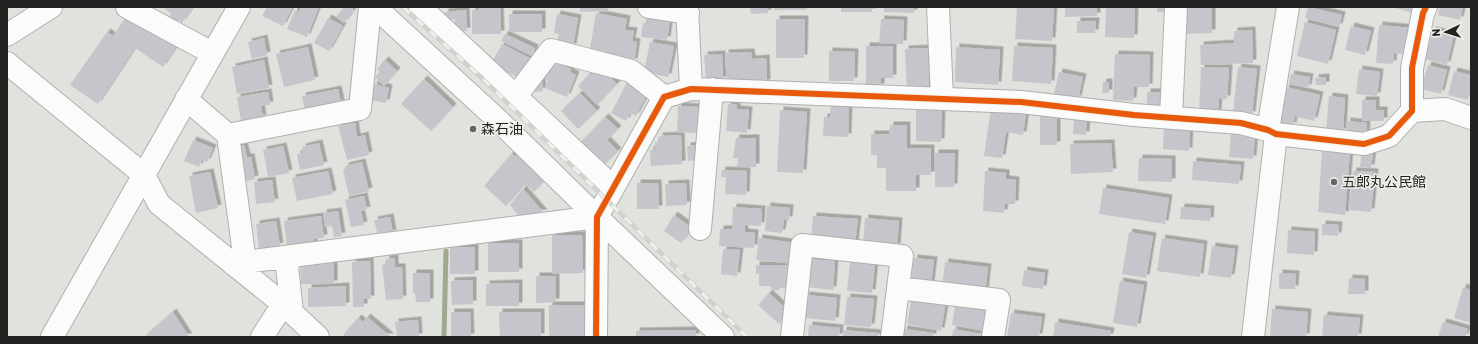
<svg xmlns="http://www.w3.org/2000/svg" width="1478" height="344" font-family="Rubik,'Noto Sans JP',sans-serif">
	<style>
		.lines { fill: none; stroke-linecap: round; stroke-linejoin: round }
		.stream { stroke: #a0a98f; stroke-width: 5 }
		.building { fill: #c5c6cb; filter: url(#shadow) }
		.minor-casing { stroke: #aeb0ad; stroke-width: 24 }
		.minor { stroke: #fafbfa; stroke-width: 22 }
		.rail-casing { stroke: #d1d1d0; stroke-width: 4.5 }
		.rail { stroke: #eef1e9; stroke-width: 3; stroke-dasharray: 9; stroke-linecap: butt }
		.cycleway-casing { stroke: #eef1e9; stroke-width: 8 }
		.cycleway { stroke: #e8590c; stroke-width: 6 }
		.poi-dot { fill: #646662; stroke: #eef1e9; stroke-width: 1.5 }
		.labels { text-anchor: middle; dominant-baseline: central; stroke-width: 3; stroke-linejoin: round; paint-order: stroke }
		.poi-label { font-size: 14px; fill: #222320; stroke: #eef1e9; text-anchor: start }
	</style>
	<defs>
		<filter id="shadow"><feDropShadow dx="3.5" dy="-3.5" stdDeviation="0" flood-color="#0004"/></filter>
	</defs>
	<rect width="100%" height="100%" fill="#e0e2dd"/>
	<g class="lines">
		<path class="stream" d="M444,337L446,251"/>
	</g>
	<path class="building" d="M163,7H193L182,23L179,20L177,23L169,17L171,14Z
		M267,7H289L292,8L283,26L262,16Z
		M301,7H319L307,37L287,29L295,10L299,12Z
		M344,7H349L354,10L344,23L336,17Z
		M478,7H500L501,34H472V10H478Z
		M580,7H608V11L580,12Z
		M750,7H768V13L751,14Z
		M774,7H807V10H774Z
		M841,7H872V12H841Z
		M884,7H914V13L884,12Z
		M1017,7H1054L1052,41L1015,39Z
		M1065,7H1097V16L1065,17Z
		M1106,7H1135L1134,38L1105,37Z
		M1157,7H1172V12H1157Z
		M1186,7H1212V33L1186,34Z
		M1308,7L1342,15L1339,27L1305,18Z
		M1392,7H1422L1420,15Z
		M1440,7H1463L1460,20L1438,15Z
		M466,10L467,31H455V19L445,20V12Z
		M596,13L627,19L625,30L634,31L632,41L637,42L634,62L589,55Z
		M128,14L176,47L163,67L135,48L98,104L70,85L107,32L113,36Z
		M509,14H542V32H509Z
		M557,14L578,18L573,47L557,44L559,34L554,33Z
		M648,17L670,20L667,40L641,37L643,23H647Z
		M328,18L343,26L329,51L314,43Z
		M776,19H805L804,58H776Z
		M881,19L904,20L903,44L879,43Z
		M1077,21H1096L1095,33H1077Z
		M1305,22L1336,30L1328,64L1297,56Z
		M1379,25L1412,28L1409,55L1394,53L1393,64L1376,63Z
		M1351,26L1371,31L1365,55L1345,50Z
		M1252,30L1253,63L1201,65L1200,45L1234,43V31Z
		M1433,30L1454,35L1447,65L1425,59Z
		M505,34L535,48L532,56L501,41Z
		M264,38L267,55L252,59L248,42Z
		M650,42L674,46L668,77L644,72Z
		M502,44L532,59L521,79L491,64Z
		M866,46H893V78H881V87H866Z
		M1014,46L1053,48L1051,84L1012,81Z
		M308,47L315,80L284,87L276,54Z
		M956,47L1000,50L998,85L955,82Z
		M928,48L929,92L907,93L905,49Z
		M829,51L855,52L854,81H829Z
		M751,52L752,59L766,58L767,83L727,85L725,53Z
		M722,54L723,80L706,81L704,55Z
		M1115,54L1150,55L1149,87H1134L1133,101L1113,100Z
		M264,60L269,88L237,94L232,67Z
		M385,60L397,71L384,86L375,77L380,72L377,69Z
		M550,60L571,69L570,72L576,75L567,97L545,88L548,80L542,77Z
		M1428,65L1447,70L1441,94L1421,89Z
		M1201,67L1229,68L1227,99H1219L1218,113L1199,112Z
		M1238,67L1257,69L1252,115L1233,113Z
		M1359,69L1380,72L1377,96L1356,94Z
		M593,70L599,76L604,71L617,84L597,105L578,86Z
		M1454,71L1471,75V89L1468,100L1448,95Z
		M1059,72L1083,77L1078,99L1054,94Z
		M1291,74L1310,77L1308,88L1289,84Z
		M1326,77V85H1316L1315,78Z
		M424,79L453,107L431,131L401,104Z
		M542,81L543,91L535,92L534,82Z
		M627,82L648,93L636,116L630,113L626,121L611,113Z
		M1103,82H1109V93H1102Z
		M374,84L389,88L386,103L371,100Z
		M1286,87L1320,95L1314,121L1295,116L1293,126L1279,123Z
		M338,89L341,103L305,111L302,96Z
		M268,92L270,105L261,106L263,118L241,121L237,97Z
		M1147,92H1162L1163,108H1147Z
		M580,93L597,111L578,129L561,111Z
		M1329,96L1345,98L1343,132L1326,131Z
		M1362,100H1376V110H1384V121H1362Z
		M728,104L737,105V109L749,110L747,133L726,131Z
		M831,105H849L848,137L823,136L824,117H830Z
		M678,106L699,107L698,133L677,132Z
		M991,108L1026,114L1023,135L1006,132L1002,158L984,156Z
		M780,110L807,112L803,173L777,172Z
		M916,110H942L941,142L916,141Z
		M1040,115H1057V145H1040Z
		M605,117L618,129L607,140L618,151L603,166L579,144Z
		M1074,117L1087,118L1086,135L1073,134Z
		M1347,121L1367,123L1366,136L1346,135Z
		M355,123L357,137L365,135L369,155L347,160L338,126Z
		M890,125H907V148H931V175H916V191H886V168H877V155H871V134H889Z
		M1164,126L1190,127L1189,151L1163,149Z
		M1231,132L1255,134L1253,159L1229,157Z
		M681,135L682,164L651,166L650,150L655,149V142H660L659,136Z
		M736,138H756V167H737L738,158H733Z
		M193,140L213,148L207,162L202,160L199,167L184,161Z
		M319,143L324,165L300,170L297,154L303,153L302,147Z
		M1111,143L1113,172L1071,174L1070,144Z
		M244,145L247,157H251L255,179L238,183L231,147Z
		M698,145L699,160L688,161L687,146Z
		M283,146L289,173L268,177L263,150Z
		M1322,149L1350,151L1345,215L1318,212Z
		M1362,150L1373,152L1371,168L1360,167Z
		M520,151L548,176L534,192L525,184L506,206L484,186L512,153L515,157Z
		M935,153H955L954,187H935Z
		M1139,158L1172,159V182L1138,181Z
		M1193,161L1241,165L1239,184L1192,180Z
		M362,162L369,191L349,196L343,170L345,169V166Z
		M722,170L747,171L746,195L725,194L726,177H721Z
		M328,171L333,194L297,201L292,178Z
		M985,171L1006,173V179L1016,180L1015,204H1005L1004,213L983,211Z
		M1353,171L1375,172L1371,212L1349,210Z
		M210,172L218,208L196,213L189,176Z
		M272,180L275,202L256,204L254,182Z
		M637,183H658L659,209H637Z
		M686,183L687,205L666,206L665,184Z
		M1103,188L1169,198L1165,224L1099,214Z
		M523,189L544,213L518,215L510,205Z
		M364,196L367,210L361,211L364,225L351,227L345,200Z
		M767,206L790,208L789,220H784L782,233L765,231Z
		M733,207L762,209L761,226L745,225V232L755,233L754,248L719,246L720,229H732Z
		M1181,207L1211,209L1210,221L1180,219Z
		M338,211L342,236L334,237L332,226L325,227L323,213Z
		M674,215L692,228L681,243L664,231Z
		M321,216L324,238L314,239V246L296,249L295,244L287,246L284,221Z
		M813,216L858,219L855,244L811,240Z
		M390,217L393,233L378,236L374,220Z
		M865,218L899,221L897,247L863,244Z
		M276,221L280,246L259,249L256,224Z
		M1322,224L1339,225L1338,236L1322,235Z
		M1288,230L1315,232L1314,255L1287,253Z
		M1129,232L1153,236L1146,278L1122,274Z
		M552,235H582L583,273L552,274Z
		M759,238L796,243L794,264L756,260Z
		M1162,238L1204,244L1200,277L1157,271Z
		M488,243H519V272H488Z
		M1212,246L1235,249L1231,278L1208,275Z
		M450,247H475V274H450Z
		M723,249L740,250L737,276L721,274Z
		M395,258V267H402L403,299L386,300L382,265L386,264V259Z
		M914,258L934,260L931,284L911,282Z
		M808,259L835,261L833,290L806,287Z
		M334,260V284H301L300,261Z
		M370,261L371,299H364V307H353L352,262Z
		M850,262L875,264L872,293L847,291Z
		M945,262L988,267L985,293L942,288Z
		M756,265H788L790,294H785V288H780L779,290L771,291V286H759V274H756Z
		M1024,270L1045,273L1043,289L1022,286Z
		M413,273H430V302H416L415,293H413Z
		M1279,273L1296,274L1295,289H1279Z
		M536,276H556V302L536,303Z
		M1349,278L1365,279V294H1348Z
		M473,280V304L452,305L451,281Z
		M1120,281L1144,285L1137,327L1113,323Z
		M519,283V306H486V284Z
		M346,286V306L308,307V288Z
		M1463,287L1471,290V323L1454,318Z
		M769,293L790,313L779,324L758,305Z
		M806,295L837,298L835,321L805,318Z
		M912,296L946,302L941,331L907,324Z
		M847,297L874,299L871,327L844,325Z
		M956,301L989,306L985,331L952,325Z
		M549,305H587L588,337H549Z
		M1272,309L1308,312L1306,337H1270Z
		M173,312L189,337H144Z
		M451,312H470L471,337H451Z
		M499,312H541V337H500Z
		M1011,313L1042,317L1039,337H1007Z
		M1324,315L1360,318L1358,337H1322Z
		M367,317L391,337H346L343,335L358,318L363,322Z
		M418,320L419,337H397L395,322Z
		M1055,322L1111,331L1110,337H1053Z
		M1443,322L1468,329L1465,337H1438Z
		M809,325L840,328L839,337H808Z
		M904,329L933,333V337H903Z
		M953,329L982,334V337H952Z
		M695,330L696,337H636V331Z
		M843,330L878,333V337H843Z"/>
	<g class="lines">
		<g class="minor-casing">
			<path id="minor" d="M127,7L212,53
				M375,7L499,121L597,217L723,337
				M420,7L613,187
				M649,7L688,13
				M687,7L691,89
				M938,7L942,98
				M7,35L51,7
				M7,63L144,175L159,204L283,304L318,337
				M516,96L551,50L631,71L664,97
				M186,99L228,135L360,109L370,7
				M1412,111L1445,109L1471,118
				M1171,117L1176,7
				M1268,130L1288,7
				M228,135L245,262L233,264
				M700,229L712,89
				M286,257L292,313
				M245,262L597,217
				M898,288L999,300L993,337
				M52,337L239,7
				M262,337L283,304
				M596,337L597,217L664,97L691,89L1021,102L1134,115L1241,123L1268,130L1276,134L1364,144L1389,136L1412,111V68L1423,13L1426,7
				M792,337L802,245L902,256L892,337
				M1253,337L1276,134"/>
		</g>
		<use href="#minor" class="minor"/>
		<g class="rail-casing">
			<path id="rail" d="M403,7L482,78L747,337"/>
		</g>
		<use href="#rail" class="rail"/>
		<g class="cycleway-casing">
			<path id="cycleway" d="M596,337L597,217L664,97L691,89L1021,102L1134,115L1241,123L1268,130L1276,134L1364,144L1389,136L1412,111V68L1423,13L1426,7"/>
		</g>
		<use href="#cycleway" class="cycleway"/>
	</g>
	<g class="poi-dot">
		<circle cx="473" cy="129" r="4"/>
		<circle cx="1334" cy="182" r="4"/>
	</g>
	<g class="labels">
		<g class="poi-label">
			<text x="481" y="129">森石油</text>
			<text x="1342" y="182">五郎丸公民館</text>
		</g>
	</g>
	<rect width="1478" height="344" fill="none" stroke="#222320" stroke-width="16"/>
	<g transform="translate(1446 32) rotate(266)" stroke="#eef1e9" stroke-width="3" paint-order="stroke">
	<path d="M0-3L7 15L0 10L-7 15Z" fill="#222320"/>
	<text y="-6" font-size="11" font-weight="bold" text-anchor="middle" fill="#222320">N</text>
	</g>
</svg>
